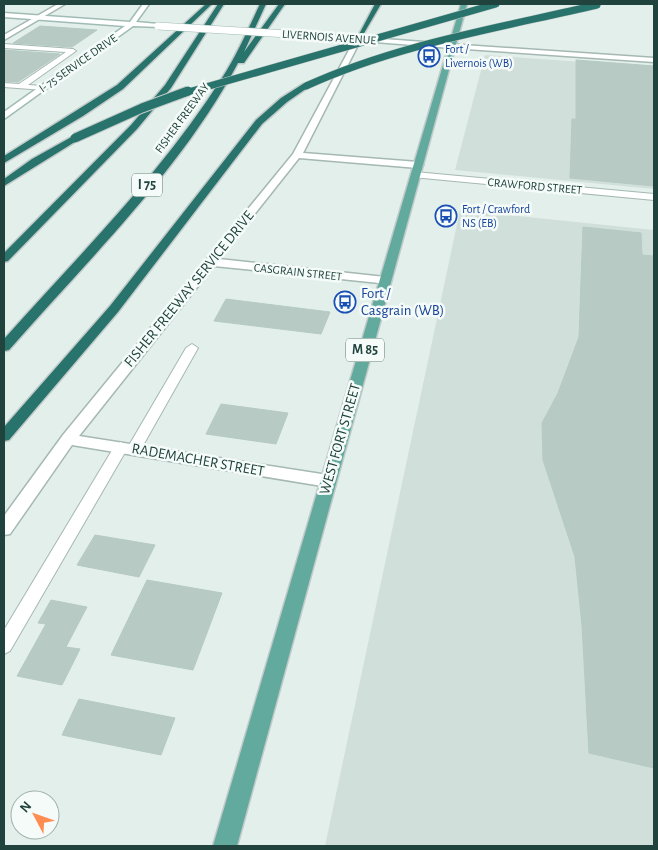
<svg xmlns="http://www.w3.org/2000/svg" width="658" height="850" font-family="'Alegreya Sans',sans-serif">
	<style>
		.built { fill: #d1dfda }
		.building { fill: #b8cac4; stroke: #b5cac3 }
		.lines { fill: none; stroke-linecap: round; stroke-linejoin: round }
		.service-casing { stroke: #a5b8b3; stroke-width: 2 }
		.minor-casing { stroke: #a5b8b3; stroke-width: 3 }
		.secondary-casing { stroke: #a0bcb5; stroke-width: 3 }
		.primary-casing { stroke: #c1cac9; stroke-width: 3 }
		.motorway-casing { stroke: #c1cac9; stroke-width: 3 }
		.service { fill: #fff; fill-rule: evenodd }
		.minor { fill: #fff; fill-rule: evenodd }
		.secondary { fill: #fff; fill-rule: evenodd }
		.primary { fill: #62aa9e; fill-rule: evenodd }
		.motorway { fill: #28736b; fill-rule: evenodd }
		.secondary-bridge-casing { stroke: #a0bcb5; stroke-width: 8; stroke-linecap: butt }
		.motorway-bridge-far1-casing { stroke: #c1cac9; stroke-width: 8; stroke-linecap: butt }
		.motorway-bridge-casing { stroke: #c1cac9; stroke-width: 11; stroke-linecap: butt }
		.secondary-bridge { stroke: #fff; stroke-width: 7 }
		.motorway-bridge-far1 { stroke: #28736b; stroke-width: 7 }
		.motorway-bridge { stroke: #28736b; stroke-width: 9 }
		.labels { text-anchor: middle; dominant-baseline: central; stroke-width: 5; stroke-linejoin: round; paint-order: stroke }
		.far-street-label { font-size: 12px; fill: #20433d; stroke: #f5fbf8 }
		.far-transit-label { font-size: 12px; fill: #164399; stroke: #f5fbf8; text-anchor: start }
		.shield { fill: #f5fbf8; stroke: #607a75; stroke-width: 1 }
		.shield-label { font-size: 14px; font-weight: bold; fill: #20433d }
		.street-label { font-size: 15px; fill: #20433d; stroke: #f5fbf8 }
		.transit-label { font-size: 15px; fill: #164399; stroke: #f5fbf8; text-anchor: start }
	</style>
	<rect width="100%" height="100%" fill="#e3efeb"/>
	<path class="built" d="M485,55L654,67V189L455,170Z
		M460,210L654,230V846H325Z"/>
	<path class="building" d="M40,26L97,30L72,47L13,43Z
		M4,50L60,54L18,82L4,81Z
		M576,60L654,66V186L570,178L572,119H576Z
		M583,227L641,233L642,255L654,256V768L589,753L582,625L575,557L543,460L542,423L558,393L579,337Z
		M226,299L330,312L321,334L214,321Z
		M221,404L288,413L276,444L206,434Z
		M95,535L155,545L139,577L77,565Z
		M147,580L222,593L193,670L111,655Z
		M51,600L87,607L66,647L80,649L62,685L17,676L46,624L38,623Z
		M79,699L175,718L161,755L62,735Z"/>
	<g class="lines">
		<g class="service-casing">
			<path id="service" d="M4,44L73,49L76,51L28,85L44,86V90L4,87V83L19,84L66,52L4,48Z
				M415,172L654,194V200L412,177L411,175Z
				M192,344L198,348L141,449L134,454L127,449L10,651L4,654V630L114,447L121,442L128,447L186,348Z"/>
		</g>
		<g class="minor-casing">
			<path id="minor" d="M58,4H65L4,40V35Z
				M358,37L361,39L303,153L418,162L423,165L418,168L299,158L219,259L385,277L389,278L391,281L389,284L214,266L79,436L328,475L334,477L336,481L334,485L328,487L72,445L10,534L4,535V516L63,435L293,154L355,39Z
				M448,44L654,58V62L451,48Z"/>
		</g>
		<g class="secondary-casing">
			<path id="secondary" d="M143,4H149L136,22L158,24L160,27L133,26L4,119V112L125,26L4,17V13L130,22Z
				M288,32L451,44L455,46L451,48L286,35Z"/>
		</g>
		<g class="primary-casing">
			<path id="primary" d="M461,4H467L237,846H213Z"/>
		</g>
		<g class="motorway-casing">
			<path id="motorway" d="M206,4H212L123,89L83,116L4,163V156L117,85Z
				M218,4H224L171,88L137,129L8,261L4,262V253L131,125L165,85Z
				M260,4H266L244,52L279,4H285L244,63H238C182,169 88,260 9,350L4,351V339C79,255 161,174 222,78C237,55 248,29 260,4Z
				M375,4H381L360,40H356Z
				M303,84L310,86L287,102L262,124L118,312L9,440L4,441V427L110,306L256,120L281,98Z
				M75,135L80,138L78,140L4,186V179L32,159Z"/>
		</g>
		<use href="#service" class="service"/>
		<use href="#minor" class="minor"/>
		<use href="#secondary" class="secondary"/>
		<use href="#primary" class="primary"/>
		<use href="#motorway" class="motorway"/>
		<g class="secondary-bridge-casing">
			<path id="secondary-bridge" d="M158,26L288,34"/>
		</g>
		<g class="motorway-bridge-far1-casing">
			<path id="motorway-bridge-far1" d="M306,86C398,44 499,28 597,5
				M185,93L496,4"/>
		</g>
		<g class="motorway-bridge-casing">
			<path id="motorway-bridge" d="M75,138L142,108L188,91"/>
		</g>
		<use href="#secondary-bridge" class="secondary-bridge"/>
		<use href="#motorway-bridge-far1" class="motorway-bridge-far1"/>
		<use href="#motorway-bridge" class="motorway-bridge"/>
	</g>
	<defs>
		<g id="bus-ring" transform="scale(1.125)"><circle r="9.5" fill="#f5fbf8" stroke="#1a4fb4" stroke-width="1.5"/><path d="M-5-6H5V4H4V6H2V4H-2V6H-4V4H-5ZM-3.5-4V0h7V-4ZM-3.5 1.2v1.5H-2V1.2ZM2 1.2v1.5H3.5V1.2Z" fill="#1a4fb4"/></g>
	</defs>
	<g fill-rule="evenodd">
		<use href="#bus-ring" x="429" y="56"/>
		<use href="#bus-ring" x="446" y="216"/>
		<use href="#bus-ring" x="345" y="302"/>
	</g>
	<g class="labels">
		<g class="far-street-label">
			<text transform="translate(329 37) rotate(4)">LIVERNOIS AVENUE</text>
			<text transform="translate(78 63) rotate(-35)">I- 75 SERVICE DRIVE</text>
			<text transform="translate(182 118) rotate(-54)">FISHER FREEWAY</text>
			<text transform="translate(535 186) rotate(5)">CRAWFORD STREET</text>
			<text transform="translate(298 272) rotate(6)">CASGRAIN STREET</text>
		</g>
		<g class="far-transit-label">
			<text x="445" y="49">Fort /<tspan x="445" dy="14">Livernois (WB)</tspan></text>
			<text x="462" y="209">Fort / Crawford<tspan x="462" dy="14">NS (EB)</tspan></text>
		</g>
		<g class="shield">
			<rect x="132" y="173.5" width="30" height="23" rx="4"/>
			<rect x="346" y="338.5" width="38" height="23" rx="4"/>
		</g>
		<g class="shield-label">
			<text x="147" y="185">I 75</text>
			<text x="365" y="350">M 85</text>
		</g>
		<g class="street-label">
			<text transform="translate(189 289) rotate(-51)">FISHER FREEWAY SERVICE DRIVE</text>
			<text transform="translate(340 439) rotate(-74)">WEST FORT STREET</text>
			<text transform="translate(198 460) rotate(10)">RADEMACHER STREET</text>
		</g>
		<g class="transit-label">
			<text x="361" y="293">Fort /<tspan x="361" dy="17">Casgrain (WB)</tspan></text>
		</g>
	</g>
	<rect width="658" height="850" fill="none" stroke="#20433d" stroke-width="10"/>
	<g transform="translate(35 815) rotate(311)"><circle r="24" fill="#f5fbf8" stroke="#a0b1ad"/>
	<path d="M0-4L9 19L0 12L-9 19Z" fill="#ff8c51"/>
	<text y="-8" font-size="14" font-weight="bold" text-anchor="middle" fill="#20433d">N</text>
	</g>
</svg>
